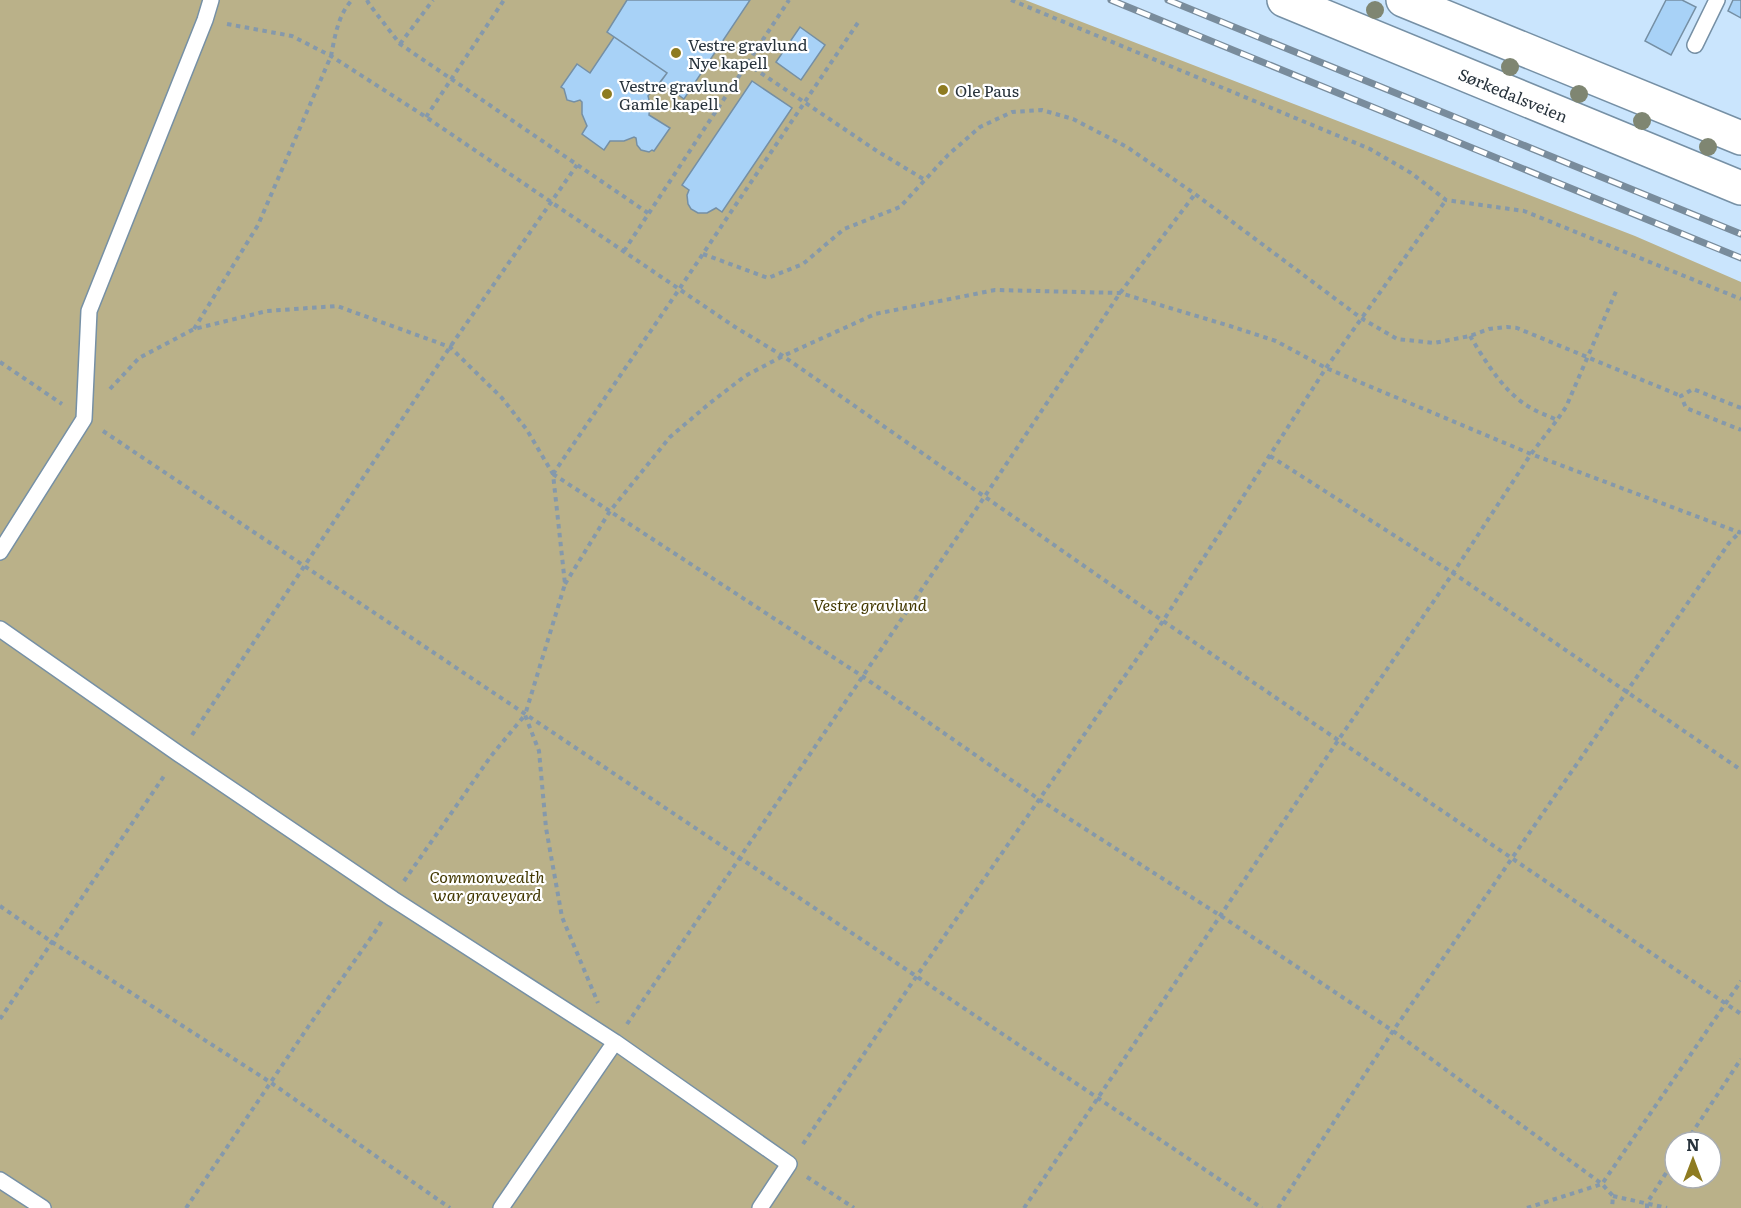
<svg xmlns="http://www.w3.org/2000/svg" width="1741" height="1208" font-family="Literata,serif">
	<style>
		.green { fill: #bab189; fill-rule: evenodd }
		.building { fill: #a8d2f7; stroke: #758fa4; stroke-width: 1.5 }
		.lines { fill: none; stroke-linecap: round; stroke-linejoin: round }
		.lane-casing { stroke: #7690a5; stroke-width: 18 }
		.primary-casing { stroke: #7690a5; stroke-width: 36 }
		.path { stroke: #8599ab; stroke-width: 4; stroke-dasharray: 4.5 4.5; stroke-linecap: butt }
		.lane { stroke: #fff; stroke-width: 15 }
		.primary { stroke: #fff; stroke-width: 33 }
		.rail-casing { stroke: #798c9c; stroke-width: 7 }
		.rail { stroke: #fff; stroke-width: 4.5; stroke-dasharray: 14; stroke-linecap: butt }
		.tree { fill: #7f8672 }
		.poi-dot { fill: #8e7b21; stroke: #fff; stroke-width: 2 }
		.labels { text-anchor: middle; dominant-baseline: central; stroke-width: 4.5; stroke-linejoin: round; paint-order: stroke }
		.poi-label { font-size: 16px; fill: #28333c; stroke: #fff; text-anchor: start }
		.street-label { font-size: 16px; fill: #28333c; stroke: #fff }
		.park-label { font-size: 16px; font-style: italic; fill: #423801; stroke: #fff }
	</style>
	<rect width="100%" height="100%" fill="#cae5fd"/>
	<path class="green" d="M0,0H1025L1635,236L1741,282V1208H0ZM1675,1142H1711V1178H1675Z"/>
	<path class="building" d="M627,0H750L684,99L660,82L667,73L607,32Z
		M1666,0H1682L1696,7L1671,55L1645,41Z
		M1733,0H1741V18L1728,11Z
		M800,27L825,45L801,80L776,62Z
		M614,37L667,73L654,91L652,90L648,96L650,104L649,115L670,128L654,151L652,150L649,152L641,150L637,145L636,138L634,137L624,141H610L604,150L582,134L587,126L582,114V102L580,100L574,102L567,100L564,89L561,87L577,64L590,73Z
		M752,81L792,108L722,212L716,208L707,213H698L691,209L688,204L687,195L689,190L682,185Z"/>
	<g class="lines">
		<g class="lane-casing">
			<path id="lane" d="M1695,45L1717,0
				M0,552L84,419L89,311L205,20L211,0
				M0,629L179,754L393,899L615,1042L789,1164L760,1208
				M0,1180L43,1208
				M501,1208L615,1042"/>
		</g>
		<g class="primary-casing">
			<g id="primary">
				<path id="s1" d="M1284,0L1741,188"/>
				<path d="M1403,0L1741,138"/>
			</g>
		</g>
		<path class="path" d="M367,0L369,4L400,44L648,213
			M1011,0L1370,149L1411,173L1446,200L1524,211L1741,299
			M227,24L292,36L331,56L426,117L735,327L783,356L1163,621L1741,1014
			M400,44L433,0
			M746,63L877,151L925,180
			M426,117L504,0
			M624,251L789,0
			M703,254L768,278L803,264L844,229L900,207L948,155L980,127L1012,112L1042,110L1073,119L1127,147L1195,194L1361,318L1397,339L1434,343L1470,336L1489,329L1507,327L1517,328L1681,396
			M194,329L258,225L331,56C335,36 338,15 352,0
			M1470,336C1486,362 1504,393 1531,408C1539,413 1549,416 1557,420L1566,407L1617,289
			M0,362L62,404
			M110,389L139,358L194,329L267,311L337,306L450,347L502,398L527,430L553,474L565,584L525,715L539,751L546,828L562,917L598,1003
			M1741,408L1693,389L1681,396L1686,408L1741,430
			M103,431L1262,1208
			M1270,456L1453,573L1741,770
			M553,474L862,676L1040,800L1221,916L1393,1031L1602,1184L1613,1196L1612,1208
			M553,474L680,288L859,21
			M565,584L610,511L670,437L710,403L745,376L783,356L875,314L995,290L1120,293L1230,326L1276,341L1326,368L1531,454L1741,533
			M192,735L450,347L577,165
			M404,881L491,756L525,715
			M0,906L52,942L270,1082L450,1208
			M0,1019L166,773
			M627,1024L985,496L1120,293L1195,194
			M1686,1142L1741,1059
			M803,1144L916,977L1163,621L1326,368L1446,200
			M807,1177L854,1208
			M1613,1196L1667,1208
			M186,1208L308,1027L377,929L383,919
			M1024,1208L1339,739L1453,573L1531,454L1557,420
			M1278,1208L1393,1031L1729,543L1741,531
			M1527,1208L1602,1184L1741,981
			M1647,1208V1203L1675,1159"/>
		<use href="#lane" class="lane"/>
		<use href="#primary" class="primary"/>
		<g class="rail-casing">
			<path id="rail" d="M1111,0L1741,258
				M1168,0L1741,234"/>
		</g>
		<use href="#rail" class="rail"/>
	</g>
	<g class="tree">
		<circle cx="1375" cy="10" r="9"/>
		<circle cx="1510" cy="67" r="9"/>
		<circle cx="1579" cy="94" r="9"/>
		<circle cx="1642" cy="121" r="9"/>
		<circle cx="1708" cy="147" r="9"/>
	</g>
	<g class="poi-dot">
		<circle cx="676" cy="53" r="6"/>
		<circle cx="943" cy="90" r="6"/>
		<circle cx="607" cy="94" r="6"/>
	</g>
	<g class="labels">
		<g class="poi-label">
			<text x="688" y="44">Vestre gravlund<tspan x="688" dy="18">Nye kapell</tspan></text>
			<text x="619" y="85">Vestre gravlund<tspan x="619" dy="18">Gamle kapell</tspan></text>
			<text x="955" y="90">Ole Paus</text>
		</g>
		<g class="street-label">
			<text stroke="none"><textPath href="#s1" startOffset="248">Sørkedalsveien</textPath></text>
		</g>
		<g class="park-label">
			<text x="870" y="604">Vestre gravlund</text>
			<text x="487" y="876">Commonwealth<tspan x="487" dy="18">war graveyard</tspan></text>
		</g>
	</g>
	<g transform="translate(1693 1160)"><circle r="28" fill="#ffffff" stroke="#a9adb1" stroke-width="1.5"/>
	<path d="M0-4.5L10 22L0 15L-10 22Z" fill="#8e7b21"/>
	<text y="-9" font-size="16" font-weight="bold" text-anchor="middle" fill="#28333c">N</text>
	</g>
</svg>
